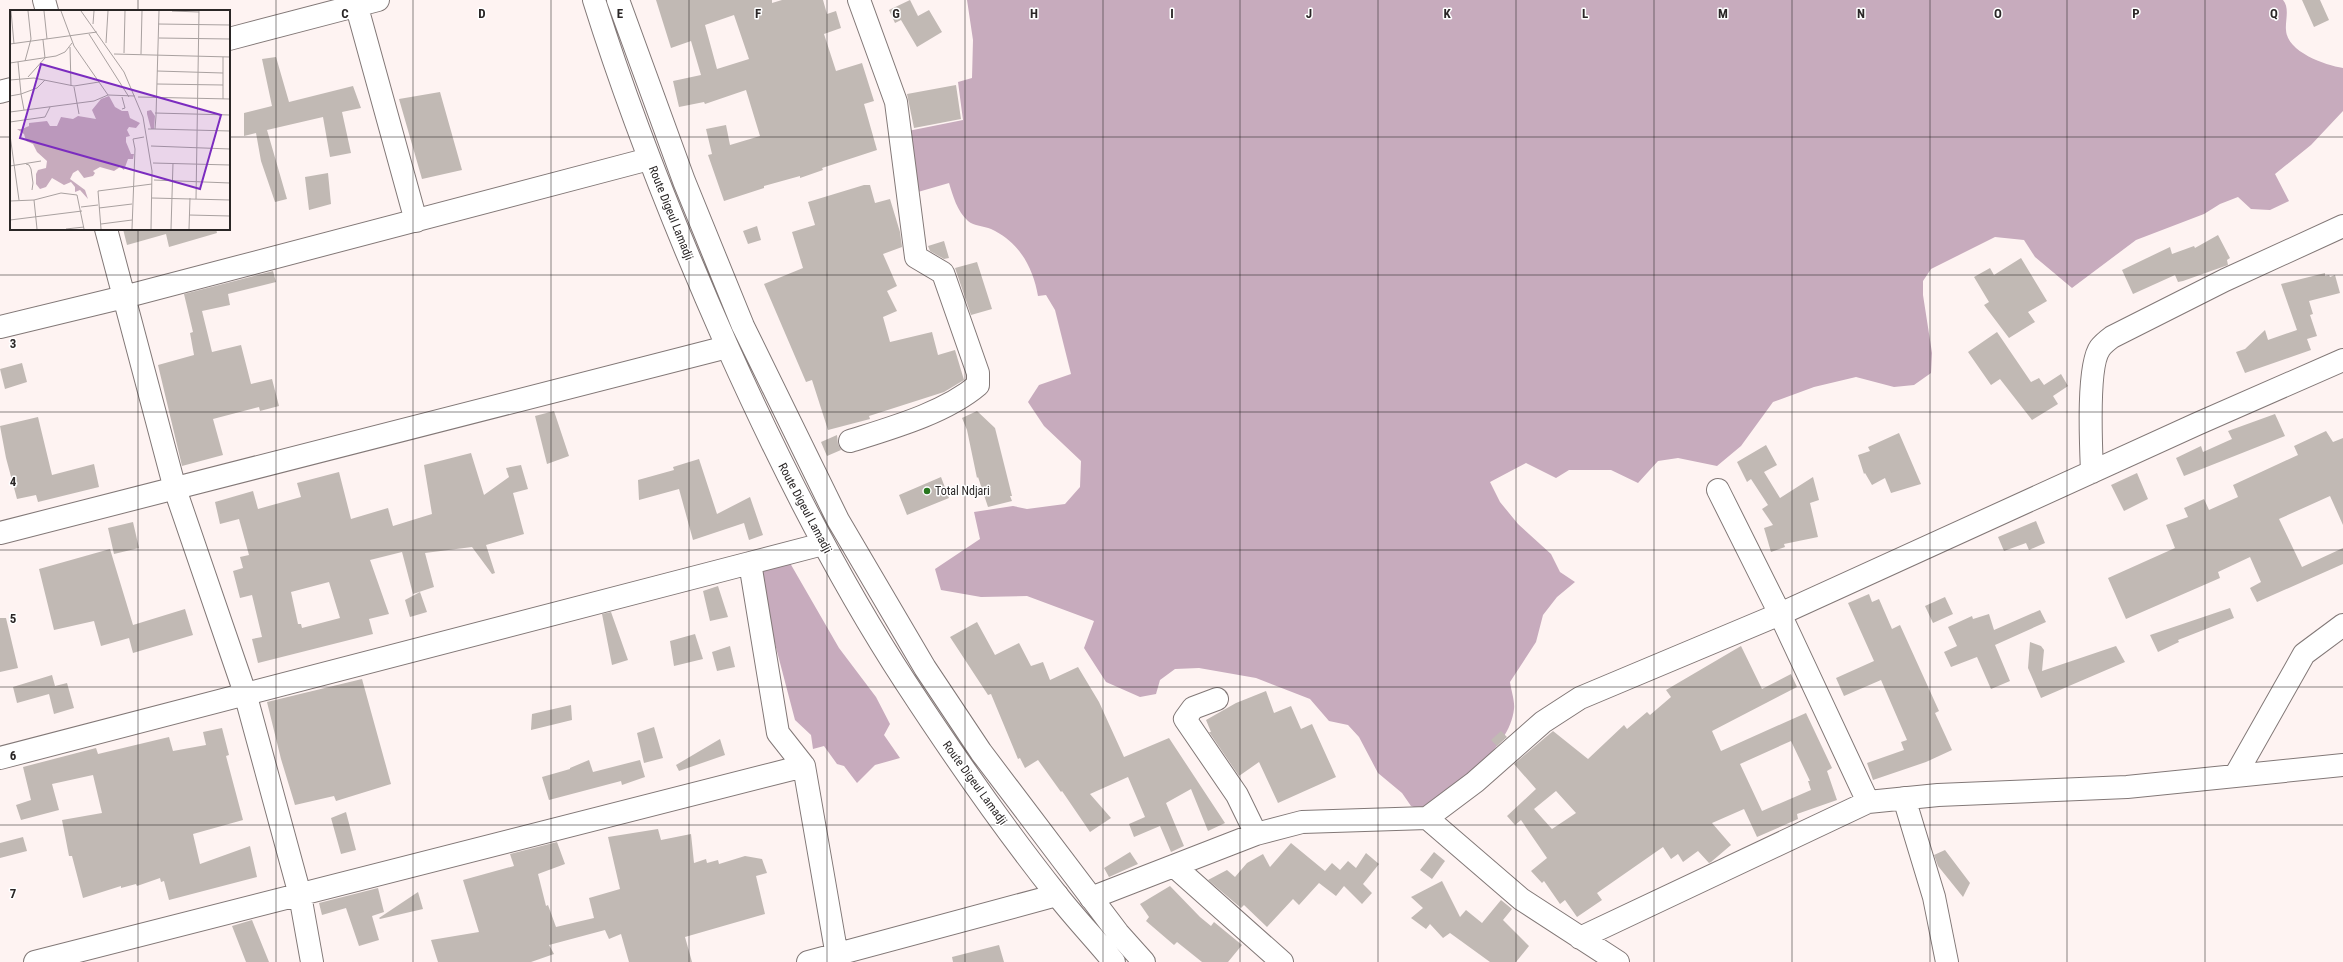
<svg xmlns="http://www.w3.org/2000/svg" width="2343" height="962" font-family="'Roboto Condensed',sans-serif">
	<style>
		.water { fill: #c7abbd }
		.building { fill: #c1b9b4; fill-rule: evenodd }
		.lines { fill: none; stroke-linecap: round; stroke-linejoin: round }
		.minor-casing { stroke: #827877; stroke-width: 24 }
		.major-casing { stroke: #827877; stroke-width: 24 }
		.minor { stroke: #fff; stroke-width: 22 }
		.major { stroke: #fff; stroke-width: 22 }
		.grid { fill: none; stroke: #2a2626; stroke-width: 1; stroke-opacity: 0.55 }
		.poi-dot { fill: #27761e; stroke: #fff; stroke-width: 1.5 }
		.labels { text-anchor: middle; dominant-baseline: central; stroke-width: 3; stroke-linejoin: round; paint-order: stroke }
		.street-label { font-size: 12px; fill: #2a2626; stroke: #fff }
		.poi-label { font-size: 12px; fill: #2a2626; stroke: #fff; text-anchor: start }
		.inset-road { fill: none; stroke: #a9a1a0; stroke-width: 1 }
		.view { fill: #7b2cbf; fill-opacity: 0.15; stroke: #7b2cbf; stroke-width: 2 }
		.inset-edge { fill: none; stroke: #2a2626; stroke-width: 2 }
		.grid-label { font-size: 13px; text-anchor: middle; font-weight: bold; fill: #2a2626; stroke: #fff; stroke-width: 3; stroke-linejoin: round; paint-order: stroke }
	</style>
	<rect width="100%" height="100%" fill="#fef3f2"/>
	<path class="water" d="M967,0H2283C2290,8 2285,21 2286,30C2287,52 2325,65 2343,68V111L2311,145L2275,174L2289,201L2270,210L2251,209L2238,197L2220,204L2204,214L2136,240L2072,288L2035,257L2024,240L1995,237L1931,269L1923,281V295L1932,353L1931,373L1914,385L1894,387L1856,377L1814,387L1773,402L1741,446L1717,466L1678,458L1658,461L1638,483L1611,470H1569L1556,478L1526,463L1490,482L1500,502L1518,524L1551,554L1560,572L1575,582L1557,597L1543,615L1536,642L1510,682C1511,690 1515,701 1514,709C1509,753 1452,784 1420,809L1411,806L1402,793L1378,773L1359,737L1348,725L1329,721L1310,699L1256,678L1199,668L1175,669L1160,680L1156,694L1140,697L1106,682L1084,648L1094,621L1027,596L981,597L941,590L935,569L980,539L974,512L1013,506L1027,509L1065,504L1080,487L1081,461L1044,426L1028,402L1039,385L1071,374L1055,310L1046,295L1038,296C1033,267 1019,242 991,229C984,226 974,226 968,221C957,211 953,196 949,183L918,192L911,180L915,162L908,131L963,120L958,82L972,78L973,40Z
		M790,563L839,648L876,697L890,724L884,735L900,758L875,765L857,783L844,766L837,764L824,746L813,749L811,735L795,720L756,571Z"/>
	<path class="building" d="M656,0H772V3L762,6L782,0H823L827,14L836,11L841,28L824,34L836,71L862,63L874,101L864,104L877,150L822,168L823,170L800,178V176L764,186V188L724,201L708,155L712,154L706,129L726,125L730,145L760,136L746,90L705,104L704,102L679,107L673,81L701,75L691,41L671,48ZM734,15L749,59L717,69L705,25Z
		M910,0L918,16L929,10L942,32L917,47L901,20L895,23L889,10Z
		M2302,0H2320L2329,20L2314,27Z
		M276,57L289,102L353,86L361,108L342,112L351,153L330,157L323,117L267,130L287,199L275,202L261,161L256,133L244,136V113L272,106L262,59Z
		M956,85L961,119L914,128L907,94Z
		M440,92L462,170L422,179L399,99Z
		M328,173L331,204L309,210L305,177Z
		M864,185H870L875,203L890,199L900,232L902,247L883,254L897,286L887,291L897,311L883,317L890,342L932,332L938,355L955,350L964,380L944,392L869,416L870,419L828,430L812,380L806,382L764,284L803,268L792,232L815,225L808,202Z
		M757,226L761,240L748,244L743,231Z
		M123,229H216L217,233L169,247L166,234L127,245Z
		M2218,235L2230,258L2227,260L2228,265L2183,281L2178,282L2175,275L2133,294L2122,270L2170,247L2172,254L2194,246L2195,248Z
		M944,241L949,258L944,259L930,251L928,246Z
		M2021,258L2047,301L2028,312L2035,322L2009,338L1984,305L1989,302L1974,277L1990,268L1994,275Z
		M977,262L992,309L971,315L955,268Z
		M273,271L276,282L228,294L230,305L202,311L212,352L241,345L251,384L272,379L279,406L260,411L259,407L213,419L223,455L182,466L158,365L194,355L190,333L193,332L184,294Z
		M2325,273V276L2329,275L2330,277L2335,275L2340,293L2309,301L2313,314L2310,315L2317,336L2307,339L2311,350L2245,373L2236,352L2245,349L2265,330L2268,340L2297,330L2281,284Z
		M1997,332L2031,382L2039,378L2044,385L2061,374L2068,386L2053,396L2058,404L2032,420L2000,379L1991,385L1968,352Z
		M22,363L27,382L5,389L0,369Z
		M554,411L569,456L547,464L535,416Z
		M977,411L995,428L1012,496H1010L1012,501L988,507L978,477L977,478L967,430L962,418Z
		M2275,414L2285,436L2184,476L2176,458L2201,446L2203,452L2232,439L2228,431Z
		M38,417L52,475L94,464L99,487L38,502L36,495L17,499L6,458L0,426Z
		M2326,431L2333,442L2343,438V525L2330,496L2279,519L2302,567L2343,548V564L2257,602L2250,588L2261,582L2250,557L2218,572L2220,578L2126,619L2108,578L2175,548L2166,525L2188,517L2184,508L2204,499L2209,510L2238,497L2233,485L2298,455L2294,446Z
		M1899,433L1921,484L1891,493L1885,478L1872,485L1865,473L1864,474L1858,455L1870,451L1868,447Z
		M837,435L838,444L841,450L827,456L821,442Z
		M1766,445L1777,465L1764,472L1780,498L1813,477L1819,500L1810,503L1818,537L1784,544L1785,547L1771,552L1764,528L1773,525L1762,509L1768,505L1751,479L1747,482L1737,462Z
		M471,453L484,495L509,477L506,468L521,465L528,489L513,493L524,534L486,545L495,573L492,574L472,547L425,553L434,587L413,594L402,552L370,560L389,614L369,619L373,634L258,663L252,639L262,637L252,595L240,598L233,571L243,568L240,557L249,555L239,519L220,524L215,502L253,491L258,509L301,497L297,483L339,472L351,519L388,508L393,526L432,514L424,465ZM329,582L340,618L302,628L301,624H298L291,592Z
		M699,459L717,514L750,497L763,535L749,540L744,523L693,540L679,489L639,500L638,480L674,470L673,467Z
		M2137,473L2148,499L2124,511L2111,485Z
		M941,477L949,498L907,515L899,495Z
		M2036,521L2045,543L2029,550L2026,543L2004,551L1998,537Z
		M133,522L139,548L114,554L108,528Z
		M110,549L133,625L185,609L193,635L133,653L129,638L101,646L94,621L54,630L39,569Z
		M718,586L728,617L710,621L703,591Z
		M420,592L427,612L410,617L405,600Z
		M1869,594L1872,602L1879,599L1892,629L1900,625L1939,711L1935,713L1952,750L1926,762L1873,780L1867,763L1904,750L1901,742L1907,740L1881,680L1844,696L1836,678L1874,661L1848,603Z
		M1945,597L1953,614L1933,623L1925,606Z
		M2230,608L2234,618L2178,640L2179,642L2158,652L2150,635Z
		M2040,610L2046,622L1995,645L2010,681L1991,689L1977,657L1951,667L1944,652L1957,646L1948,627L1972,616L1973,619L1989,614L1994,630Z
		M611,612L628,660L612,665L602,614Z
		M0,618H6L18,668L0,672Z
		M977,622L995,655L1019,643L1031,666L1043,662L1050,680L1078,667L1099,702L1124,757L1169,738L1225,823L1208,831L1191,789L1166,803L1184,846L1171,852L1160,826L1134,837L1129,824L1145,817L1128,777L1090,794L1111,818L1090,832L1062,791L1061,792L1038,760L1025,768L1020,758L1018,759L991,694L988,695L950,637Z
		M695,634L703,659L674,666L670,641Z
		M2030,642L2041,646L2044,650L2042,671L2116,646L2125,662L2041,698L2028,668Z
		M730,646L735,667L717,671L712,652Z
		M1741,646L1762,689L1791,674L1797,687L1712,731L1721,751L1806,713L1832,768L1827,771L1837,800L1797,814L1798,819L1757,837L1744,809L1712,823L1731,845L1711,862L1709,863L1698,851L1683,862L1678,854L1671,859L1663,847L1597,893L1602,900L1577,917L1565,900L1560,904L1544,881L1542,883L1531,871L1547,858L1521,820L1515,825L1507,816L1536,789L1514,764L1553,731L1588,759L1624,725L1627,729L1647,712L1650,715L1671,697L1666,690ZM1791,741L1810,781H1808L1811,790L1762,811L1740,764ZM1556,791L1576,813L1552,829L1534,809Z
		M52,675L55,686L67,683L74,708L54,714L49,694L17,703L13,687Z
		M362,679L391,784L336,801L334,796L295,805L281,759L267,702Z
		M1266,691L1274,713L1291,706L1301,729L1312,724L1336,777L1278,803L1259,762L1239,776L1209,732H1211L1206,720L1236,703Z
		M571,705L572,720L531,730L532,714Z
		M654,727L663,758L644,763L637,733Z
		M222,728L229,755L226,756L243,820L193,834L200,864L250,846L257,877L169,900L164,881L161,882L160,878L137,886L136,884L121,888V886L83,898L72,856H69L62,820L102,813L93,775L52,784L59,810L21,820L16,805L31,800L23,767L96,748L98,754L169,737L173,751L206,745L203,732Z
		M1501,731L1507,737L1497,746L1491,740Z
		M720,739L725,755L679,771L676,765Z
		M589,760L593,772L640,760L645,777L622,785L621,781L549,800L542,777L570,769V768Z
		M346,812L356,850L341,854L331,818Z
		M658,829L661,840L691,834L694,863L706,859L707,863L718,860L719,864L745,856L762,859L767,873L756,876L765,914L685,937L692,962H629L621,934L609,939L605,930L549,945L554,954L531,962H438L431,940L479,932L463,880L514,866L510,854L557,842L565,864L538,874L546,906L548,905L556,927L594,918L589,898L620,889L608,837Z
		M23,837L27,851L0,858V843Z
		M1291,843L1325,871L1332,863L1340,870L1348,861L1356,868L1366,853L1379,864L1363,884L1372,893L1362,904L1344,886L1336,896L1319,883L1299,905L1293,899L1267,927L1244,905L1241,908L1208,880L1227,870L1235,877L1247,863L1263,854L1270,867Z
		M1945,850L1970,883L1963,897L1938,866L1934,855Z
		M1130,852L1138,864L1109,877L1104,868Z
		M1434,852L1445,861L1432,879L1420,870Z
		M1442,881L1460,917L1466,910L1482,923L1501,900L1512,909L1503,920L1529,946L1516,962H1490L1450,933L1443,938L1430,924L1426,929L1411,918L1423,908L1411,897Z
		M1170,886L1200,917L1211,926L1214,922L1242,945L1228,962H1202L1177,942L1174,945L1146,921L1149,917L1140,904Z
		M378,888L384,912L372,916L379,940L359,946L346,908L322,915L319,903Z
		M418,892L423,909L380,919L379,918Z
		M252,920L269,962H246L232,926Z
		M999,945L1004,962H953L952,957Z"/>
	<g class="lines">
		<g class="minor-casing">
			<path id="minor" d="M44,0L47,11
				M355,0L416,221
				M229,39L378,0
				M0,92L11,89
				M106,229L175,489L245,693L300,895L312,962
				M0,327L124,297L649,159
				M850,441C891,428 945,413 978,385V373L943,273L916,257L896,102L859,0
				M2092,472C2091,447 2087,366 2100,348C2103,344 2108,340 2112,337L2225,280L2343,226
				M1718,490L1780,614L1868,802
				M0,533L727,347
				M823,544L750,563L778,733L804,766L838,962
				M1217,699L1193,708L1185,719L1237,795L1256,834
				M0,758L750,563
				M2235,776L2304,654L2343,625
				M1904,798L1934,897L1947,962
				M1427,818L1521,899L1618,962
				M1174,866L1282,962
				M1091,898L1256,834L1302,822L1427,818L1475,782L1543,722L1580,698L1780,614L2197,424L2343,360
				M1580,938L1868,802L1938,795L2127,787L2343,765
				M35,962L804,766
				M808,962L1057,895"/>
		</g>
		<g class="major-casing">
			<path id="major" d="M594,0C631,118 677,233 727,346C779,462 836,576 906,683C953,755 1003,827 1057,895C1075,918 1095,939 1114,962
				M618,0L684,181L743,326L838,520L925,668L981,752L1118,933L1144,962"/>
		</g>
		<use href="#minor" class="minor"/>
		<use href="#major" class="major"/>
	</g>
	<path class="grid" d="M138,0V11M276,0V962M413,0V962M551,0V962M689,0V962M827,0V962M965,0V962M1103,0V962M1240,0V962M1378,0V962M1516,0V962M1654,0V962M1792,0V962M1930,0V962M2067,0V962M2205,0V962M0,137H11M229,137H2343M138,229V962M0,275H2343M0,412H2343M0,550H2343M0,687H2343M0,825H2343"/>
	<circle class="poi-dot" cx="927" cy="491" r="4"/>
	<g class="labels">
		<g class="street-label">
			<text transform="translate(671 213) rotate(68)">Route Digeul Lamadji</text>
			<text transform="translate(805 508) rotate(62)">Route Digeul Lamadji</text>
			<text transform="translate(975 783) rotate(54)">Route Digeul Lamadji</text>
		</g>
		<g class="poi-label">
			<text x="935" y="491">Total Ndjari</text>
		</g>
	</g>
	<g transform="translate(10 10)">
		<rect width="220" height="220" fill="#fef3f2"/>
		<path d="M99,86L105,97L112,101H118L120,108L130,113L126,118L119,117L117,120L120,126L116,127V132L121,144H124L123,149H118L114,160L110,157L104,161L90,157L83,161L85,163L83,166L74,168L68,160L63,163L60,169L75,180L78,189L70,180L65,182V177L61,172L54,175L42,168L36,177L30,179L26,174V164L28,160L36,158L37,151L27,142L23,134L16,131L14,124L7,119H12L19,116V113L37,111L40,116H47L51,107L63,109L68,106L86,109L82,100L91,89ZM141,100L145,106L144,119H141L137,104V101Z" fill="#c7abbd"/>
		<path class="inset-road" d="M1,1L4,34M34,1L37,29M51,1L64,36L98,85M71,1L114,62L133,107L142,161L141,219M162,1L189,2M83,14L84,1M148,14L220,15M79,24L119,87M149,28L220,29M96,33L98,1M0,34L87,22M60,37L61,76M114,43L115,1M104,44L220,47M131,44L132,1M15,51L21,29L18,1M8,52L11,84L27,78L35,70M0,53L46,46L55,42L62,33M147,61L213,63M18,67L35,48L33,30M0,70L24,68L64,76L89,72M147,74L213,75M64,77L69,104M0,86L11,84L14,100M112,87L115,98L112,99M128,87L220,89M213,89V47M0,102L84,91L98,85L125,86M145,103L220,105M0,112L35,107L40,97M138,119H145L146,106L149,1M145,119L220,121M0,125L9,190M141,136L220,139M143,153L220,155M16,154L19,155L21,159L23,173L22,180M0,156L31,151M144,170L220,173M142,188L220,190M186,189L189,1M24,190L27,219M0,191L24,190L51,183L67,185L74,219M71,197L88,195M89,198L122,194M179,205L220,206M0,210L72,201M91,214L122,210M56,219L74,217M91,219L88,181L142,174M122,219L125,139L123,129L134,127M161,219L163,153M179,219L180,188"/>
		<path class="view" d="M31,54L211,105L190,179L10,128Z"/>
		<rect width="220" height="220" class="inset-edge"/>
	</g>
	<g class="grid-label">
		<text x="345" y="18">C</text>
		<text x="482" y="18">D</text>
		<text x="620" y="18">E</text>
		<text x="758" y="18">F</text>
		<text x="896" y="18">G</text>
		<text x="1034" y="18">H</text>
		<text x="1172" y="18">I</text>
		<text x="1309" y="18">J</text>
		<text x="1447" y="18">K</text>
		<text x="1585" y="18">L</text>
		<text x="1723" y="18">M</text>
		<text x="1861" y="18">N</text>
		<text x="1998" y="18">O</text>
		<text x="2136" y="18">P</text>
		<text x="2274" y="18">Q</text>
		<text x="13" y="348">3</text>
		<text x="13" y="486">4</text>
		<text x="13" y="623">5</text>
		<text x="13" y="760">6</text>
		<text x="13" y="898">7</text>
	</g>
</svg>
